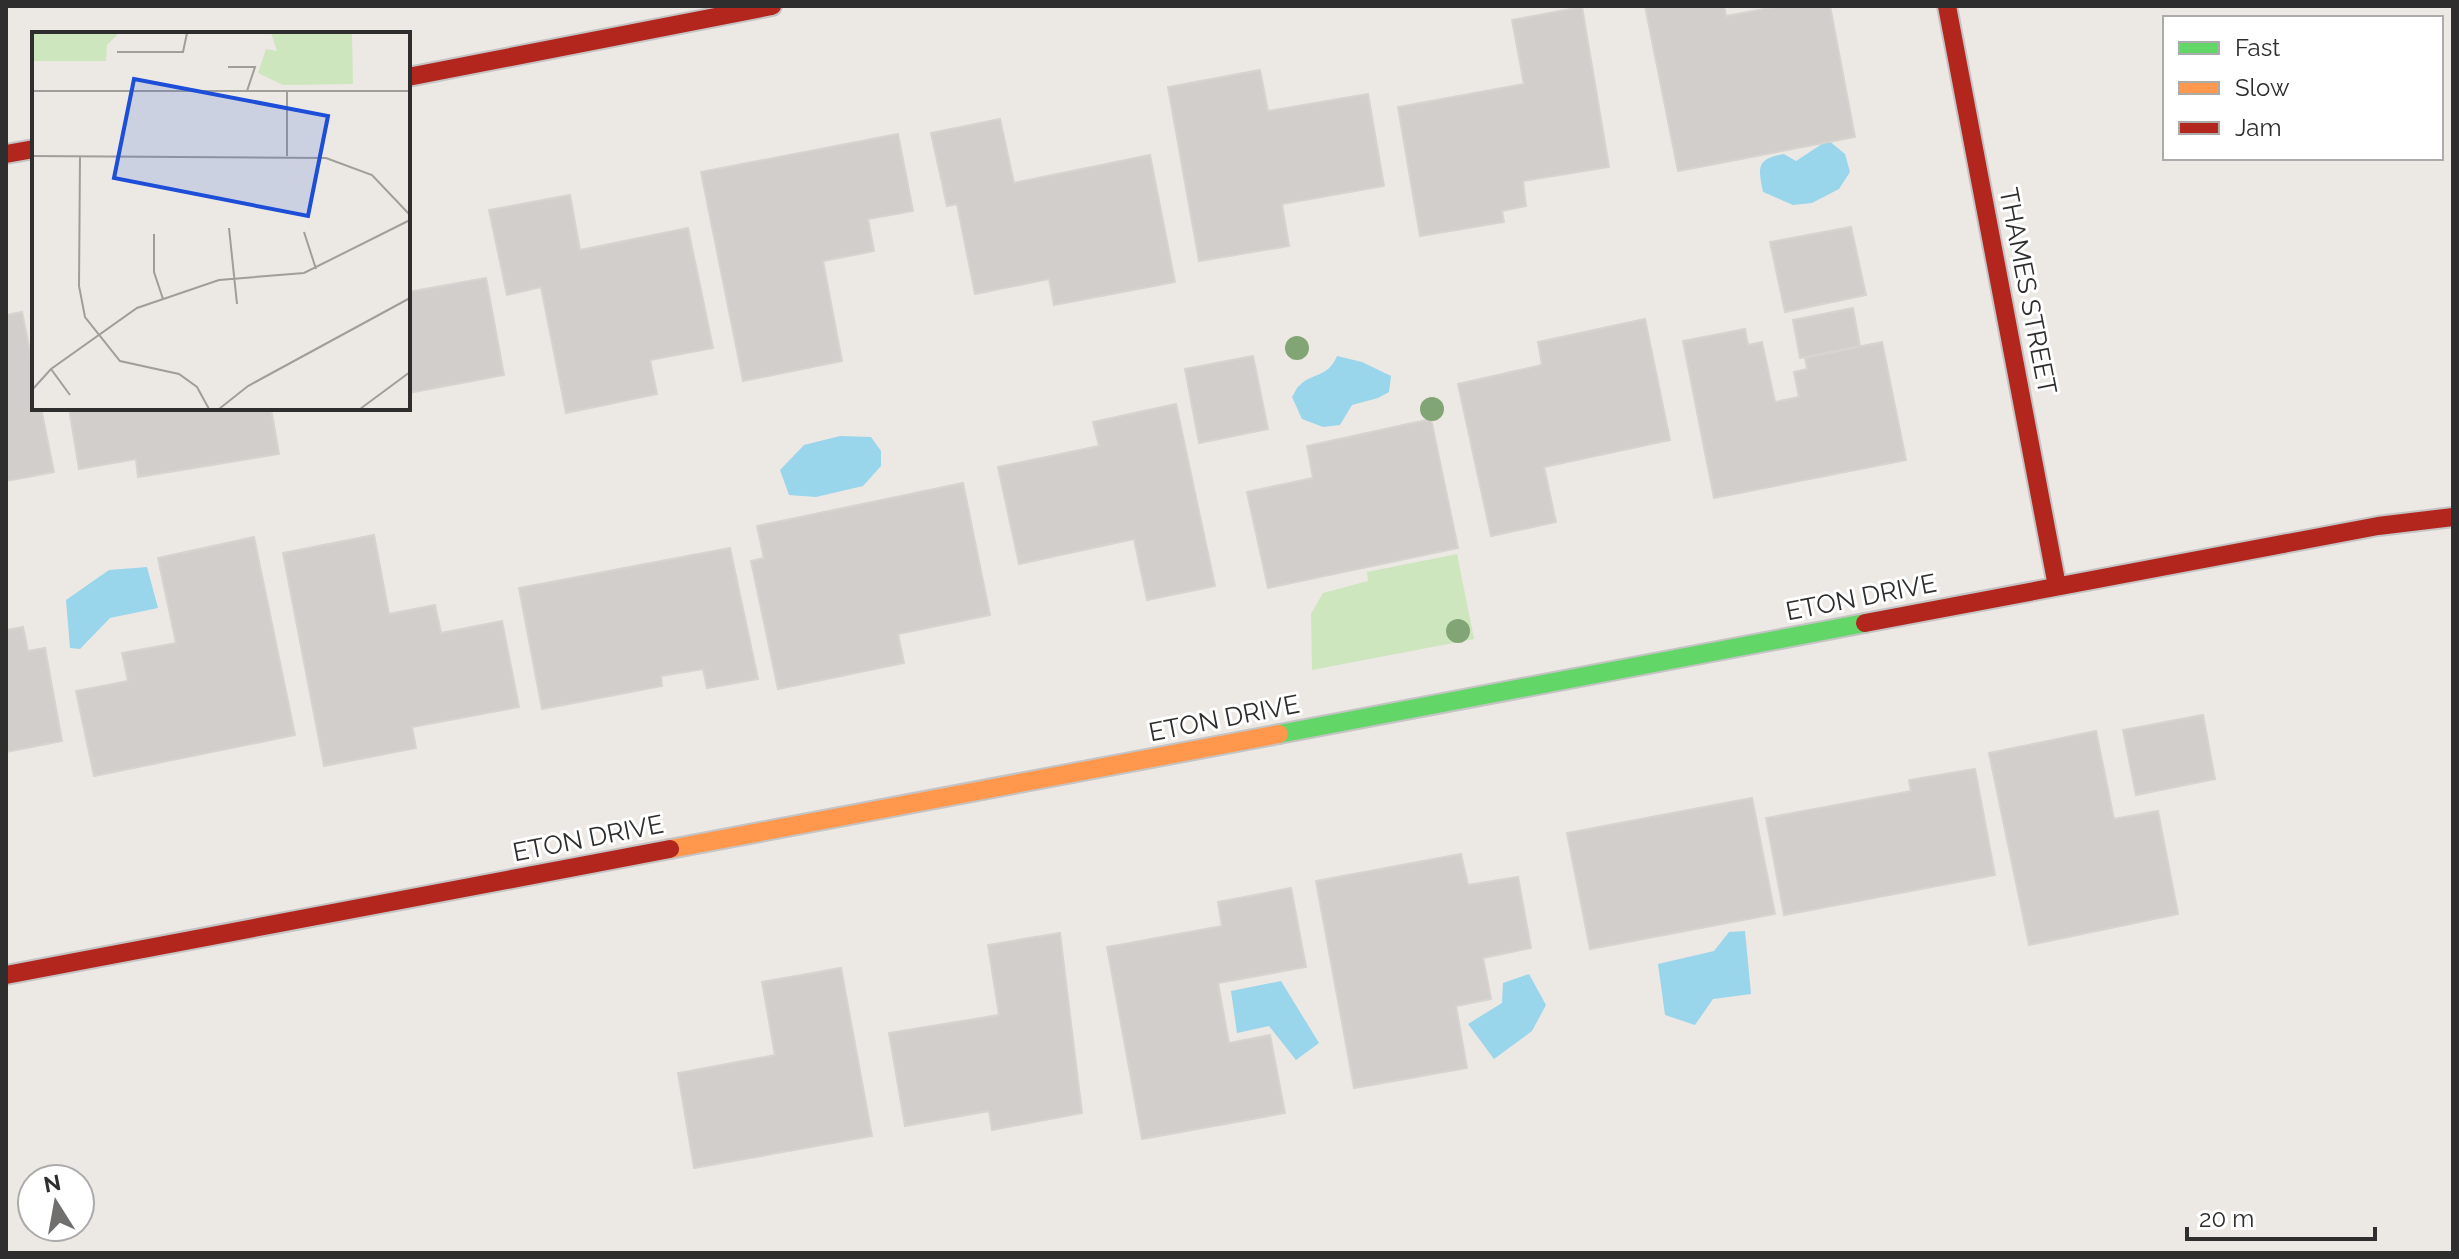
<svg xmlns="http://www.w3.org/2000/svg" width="2459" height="1259" font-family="Raleway,sans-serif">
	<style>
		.green { fill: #cee6be }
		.water { fill: #99d6ec }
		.building { fill: #d1cecb; stroke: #d7d4d0; stroke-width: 2 }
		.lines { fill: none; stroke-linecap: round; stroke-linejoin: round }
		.fast-casing { stroke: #c5c4c5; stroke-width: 22 }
		.slow-casing { stroke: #c5c4c5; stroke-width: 22 }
		.jam-casing { stroke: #c5c4c5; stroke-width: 22 }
		.fast { stroke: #63d668; stroke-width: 18 }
		.slow { stroke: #ff974d; stroke-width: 18 }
		.jam { stroke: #b3261e; stroke-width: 18 }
		.tree { fill: #82a575 }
		.labels { text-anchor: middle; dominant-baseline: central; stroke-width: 6; stroke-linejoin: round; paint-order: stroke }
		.street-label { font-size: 26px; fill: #2e2e2e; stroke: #fff }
		.inset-road { fill: none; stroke: #a09e9b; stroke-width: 2 }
		.view { fill: #1d4ed8; fill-opacity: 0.15; stroke: #1d4ed8; stroke-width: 4 }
		.inset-edge { fill: none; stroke: #2e2e2e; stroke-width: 4 }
	</style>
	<rect width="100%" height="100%" fill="#ece8e4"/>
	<path class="green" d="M1457,554L1474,639L1312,670L1311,614L1323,593L1368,581L1367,572Z"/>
	<path class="water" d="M1828,140L1845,154L1850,172L1839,189L1812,203L1793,205L1763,192C1758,167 1756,159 1784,154L1796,161Z
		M1337,356L1362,362L1391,376L1389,392L1378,398L1352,405L1340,425L1323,427L1302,419L1292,397C1295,393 1296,388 1300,385C1311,373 1328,378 1337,356Z
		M840,436L871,437L881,451V466L863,486L816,497L789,495L780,470L804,445Z
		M147,567L158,608L110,618L80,649L70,648L66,600L109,570Z
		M1745,931L1751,994L1713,999L1695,1025L1665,1015L1658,964L1714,951L1729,932Z
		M1529,974L1546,1005L1532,1031L1494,1059L1468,1024L1502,1003L1503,983Z
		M1281,981L1319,1043L1296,1060L1269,1026L1237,1033L1231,991Z"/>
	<path class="building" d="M1645,6H1724L1726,16L1780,6H1830L1855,137L1678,171Z
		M1582,7L1609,167L1523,181L1526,206L1502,211L1504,222L1420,236L1398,107L1524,84L1512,20Z
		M1260,70L1268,111L1368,94L1384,186L1282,204L1289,246L1199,261L1168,87Z
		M1000,119L1014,183L1150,155L1175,282L1054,305L1049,279L975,294L957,204L947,206L931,133Z
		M898,134L913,211L868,219L874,251L823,261L842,361L743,381L701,172Z
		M570,195L580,250L688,228L713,348L650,360L657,394L566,413L541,287L507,295L489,210Z
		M1851,227L1866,295L1785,312L1770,242Z
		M486,278L504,375L408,393V292Z
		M1853,308L1860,346L1800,358L1793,320Z
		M22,312L34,371V408H41L54,472L6,481V315Z
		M1645,319L1670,440L1544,467L1556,522L1491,536L1458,384L1542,365L1538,342Z
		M1745,329L1748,345L1762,342L1775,402L1799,397L1794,372L1807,369L1805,358L1882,342L1906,460L1714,498L1683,341Z
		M1253,356L1268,429L1199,443L1185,369Z
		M1176,404L1215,586L1147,600L1134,539L1019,564L998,467L1099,446L1093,422Z
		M69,408H271L279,454L138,477L136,459L79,469Z
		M1431,419L1458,548L1268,588L1247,492L1313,478L1307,446Z
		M963,483L990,615L898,634L904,663L778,689L751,561L764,558L757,526Z
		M374,535L389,614L435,605L441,633L502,621L519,707L412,727L416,748L324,766L283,553Z
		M254,537L295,735L94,776L76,691L128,681L122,653L176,643L158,558Z
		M730,548L758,679L707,688L703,669L661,676L662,686L542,709L519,588Z
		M23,627L28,651L45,648L62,741L6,752V630Z
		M2203,715L2215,779L2136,795L2123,730Z
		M2096,731L2114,819L2158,811L2178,914L2029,945L1989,753Z
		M1975,769L1995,875L1784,915L1766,818L1911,791L1909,780Z
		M1752,798L1775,914L1590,949L1567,833Z
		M1461,854L1468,885L1518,877L1531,948L1483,958L1491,999L1456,1006L1467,1068L1354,1088L1316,881Z
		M1291,888L1306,967L1218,983L1229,1043L1270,1035L1285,1113L1142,1139L1107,947L1222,926L1218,902Z
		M1060,933L1082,1113L992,1130L989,1111L905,1126L889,1033L999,1015L988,945Z
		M841,968L872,1136L694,1168L678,1073L775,1055L762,982Z"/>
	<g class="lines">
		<g class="fast-casing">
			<path id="fast" d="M1279,734L1865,623"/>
		</g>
		<g class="slow-casing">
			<path id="slow" d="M670,849L1279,734"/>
		</g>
		<g class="jam-casing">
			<path id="jam" d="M1947,6L2057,586
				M408,77L772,6
				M6,154L34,149
				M1865,623L2378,526L2453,517
				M6,975L670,849"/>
		</g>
		<use href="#fast" class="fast"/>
		<use href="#slow" class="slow"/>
		<use href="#jam" class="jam"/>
	</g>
	<g class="tree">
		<circle cx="1297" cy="348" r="12"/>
		<circle cx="1432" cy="409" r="12"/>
		<circle cx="1458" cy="631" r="12"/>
	</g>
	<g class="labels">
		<g class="street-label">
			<text transform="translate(2028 291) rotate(79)">THAMES STREET</text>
			<text transform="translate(1861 597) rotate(-11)">ETON DRIVE</text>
			<text transform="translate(1224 718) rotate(-11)">ETON DRIVE</text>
			<text transform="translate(588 838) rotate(-11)">ETON DRIVE</text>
		</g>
	</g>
	<g transform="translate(32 32)">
		<rect width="378" height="378" fill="#ece8e4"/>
		<path d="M0,1H85V3L75,13L74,29H0ZM239,1H320L321,52L251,53L226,41L234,17L245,19Z" fill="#cee6be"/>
		<path class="inset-road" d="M85,20H151L155,1M196,35H223L215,59M0,59H378M0,124L294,126L340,143L378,183M48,124L47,254L53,285L88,329L147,342L165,355L177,377M255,124V59M197,196L205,272M272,200L284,237M122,202V240L131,267M19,337L38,363M0,358L19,337L105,276L187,248L272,241L378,188M187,377L216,354L378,266M328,377L378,340"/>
		<path class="view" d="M102,47L296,84L276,184L82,146Z"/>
		<rect width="378" height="378" class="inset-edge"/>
	</g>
	<rect width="2459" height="1259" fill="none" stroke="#2e2e2e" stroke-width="16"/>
	<rect x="2163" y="16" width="280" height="144" fill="#ffffff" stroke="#ababab" stroke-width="2"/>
	<rect x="2179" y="42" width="40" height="12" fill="#63d668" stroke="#ababab" stroke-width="2"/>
	<text x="2235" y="56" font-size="24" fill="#2e2e2e">Fast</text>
	<rect x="2179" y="82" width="40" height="12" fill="#ff974d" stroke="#ababab" stroke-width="2"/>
	<text x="2235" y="96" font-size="24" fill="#2e2e2e">Slow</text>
	<rect x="2179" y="122" width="40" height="12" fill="#b3261e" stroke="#ababab" stroke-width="2"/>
	<text x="2235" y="136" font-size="24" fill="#2e2e2e">Jam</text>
	<g transform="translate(56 1203) rotate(349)"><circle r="38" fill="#ffffff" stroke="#ababab" stroke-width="2"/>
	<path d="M0-6L14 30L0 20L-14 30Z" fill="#706f6e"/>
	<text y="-12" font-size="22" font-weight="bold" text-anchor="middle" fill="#2e2e2e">N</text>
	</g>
	<path d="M2187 1227v12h188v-12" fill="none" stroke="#2e2e2e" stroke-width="4"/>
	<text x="2199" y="1227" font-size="24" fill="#2e2e2e" stroke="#ffffff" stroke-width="6" paint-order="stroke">20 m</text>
</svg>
